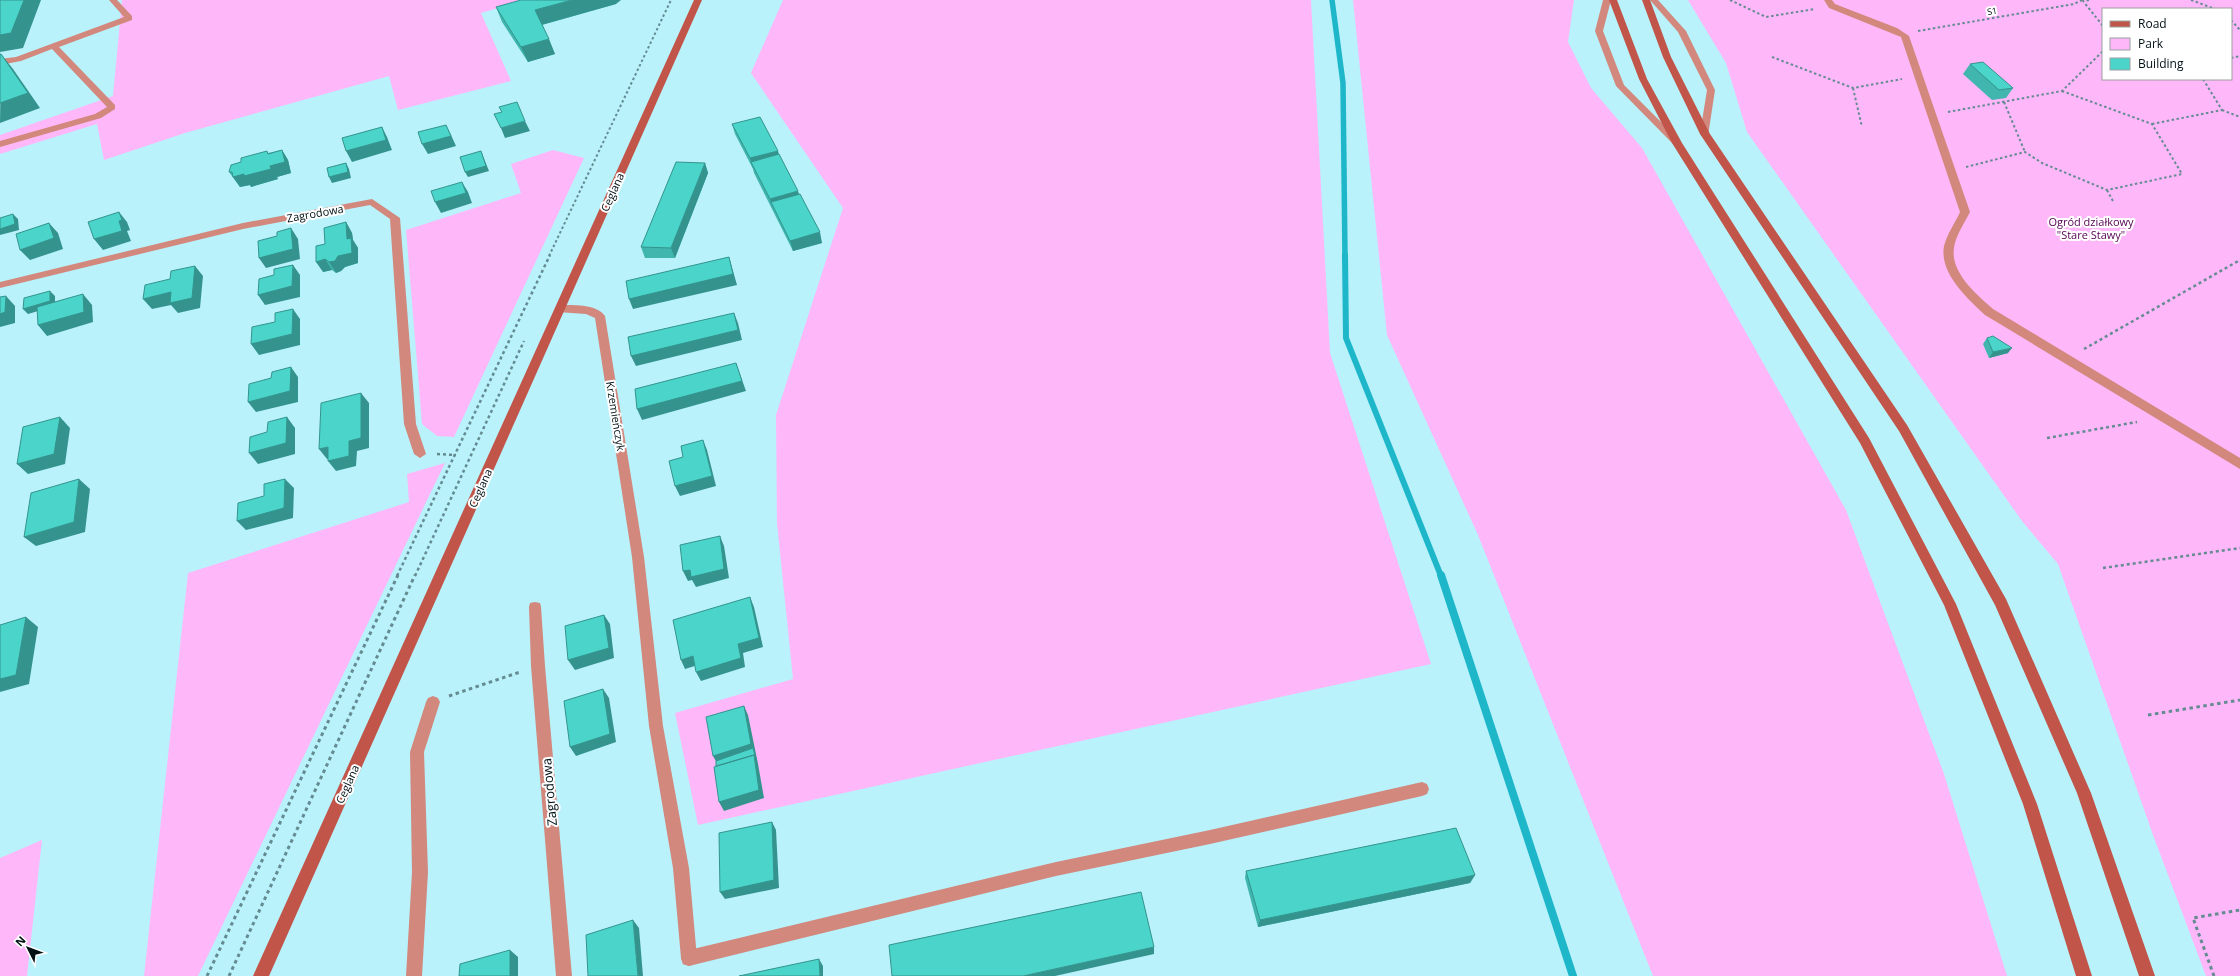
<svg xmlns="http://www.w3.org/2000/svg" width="2240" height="976" font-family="'Open Sans',sans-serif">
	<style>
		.green { fill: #feb8f9; fill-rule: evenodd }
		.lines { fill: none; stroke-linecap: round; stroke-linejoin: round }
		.stream-far2 { stroke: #1eb6c9; stroke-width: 5.5 }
		.stream-far1 { stroke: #1eb6c9; stroke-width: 6 }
		.stream { stroke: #1eb6c9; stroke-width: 8 }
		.path-far2 { stroke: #658b92; stroke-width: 2; stroke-dasharray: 2.5 2.5; stroke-linecap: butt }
		.path-far1 { stroke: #658b92; stroke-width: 2.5; stroke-dasharray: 3 3; stroke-linecap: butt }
		.path { stroke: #658b92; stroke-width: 3; stroke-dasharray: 3.5 3.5; stroke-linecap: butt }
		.lane { fill: #d2887d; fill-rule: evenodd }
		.street { fill: #d2887d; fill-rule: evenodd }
		.secondary { fill: #c15549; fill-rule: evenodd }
		.wall { fill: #40b6ae }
		.shaded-wall { fill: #34948d }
		.building { fill: #4ad4ca; stroke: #34948d }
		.labels { text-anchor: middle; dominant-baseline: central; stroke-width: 4; stroke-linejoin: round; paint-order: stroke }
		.far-street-label { font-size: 9px; fill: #001114; stroke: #fff }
		.street-label { font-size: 11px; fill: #001114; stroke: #fff }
		.park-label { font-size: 11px; fill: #550354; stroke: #fff }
		.near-street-label { font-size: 13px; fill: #001114; stroke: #fff }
	</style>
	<rect width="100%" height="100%" fill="#b9f2fb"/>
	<path class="green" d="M122,0H525L481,13L511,81L398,110L389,76L185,133L104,160L97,124L0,154V135L113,96Z
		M783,0H1311L1330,353L1431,664L698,825L675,713L793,679L777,523L776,415L843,208L751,73Z
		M1353,0H1574L1568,42L1591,88L1642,148L1846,510L1944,774L2007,976H1653L1478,535L1387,335Z
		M1688,0H2240V976H2206L2153,835L2058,564L2022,521L1747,132L1726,63ZM2103,9H2231V79H2103Z
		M553,150L584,158L454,437L437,436L422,424L406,230L521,193L511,164Z
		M445,463L198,976H144L188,573L409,502L407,474Z
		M42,840L27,976H0V858Z"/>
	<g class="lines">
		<path class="stream-far2" d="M1332,0L1343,83L1345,256"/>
		<path class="stream-far1" d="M1345,255L1346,338L1441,576"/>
		<path class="stream" d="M1441,575L1573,976"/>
		<path class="path-far2" d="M1730,0L1766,17L1815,9
			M2089,0L2083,1L2103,26
			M2191,0L2215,9
			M2231,20L2240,30
			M1918,31L2074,4L2082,0
			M1772,57L1853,88L1902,79
			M2231,58L2240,56
			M1853,88L1862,127
			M2004,102L2025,152
			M2222,110L2240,117
			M1948,112L2062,91L2103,51
			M2152,124L2222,110L2203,79
			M1966,167L2025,152L2042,163L2107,190L2182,174L2152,124L2062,91
			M2107,190L2114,203
			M549,256L671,0"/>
		<path class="path-far1" d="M2084,349L2240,260
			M2047,438L2137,422
			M437,454L456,455
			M2103,568L2240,548
			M397,576L550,255
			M415,576L524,341"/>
		<path class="path" d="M449,696L520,672
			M2148,715L2240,700
			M207,976L398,575
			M229,976L415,575
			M2214,976L2193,918L2240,910"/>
		<path class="lane" d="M109,0H117L132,16V20L59,47L115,105V109L101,118L0,147V141L95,114L107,107L52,49L21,61L0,65V59L16,57L124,17Z
			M1603,0H1611L1603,31L1624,85L1680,141V145H1674L1616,86L1595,31Z
			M1650,0H1658L1686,31L1715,90L1708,136H1702L1700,134L1707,90L1678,32Z
			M1824,0H1832L1835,4L1897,28L1909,36L1970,212C1965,222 1958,232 1955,243C1947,270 1975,293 1993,309L2240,458V469L1985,315C1967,298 1939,273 1944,246C1947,234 1955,223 1960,212L1901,37L1829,8Z
			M535,602L540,603L541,607L545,666L572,976H556L531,666L529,607L530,603Z
			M1422,782L1427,784L1429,789L1427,794L1422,796L1210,844L1056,876L689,966L683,964L681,958L683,952L689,950L1056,862L1210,830Z"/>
		<path class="street" d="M372,199L400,218L416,424L426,454L420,458L414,454L404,424L390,219L370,205L243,229L0,288V282L243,223Z
			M561,305C574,305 597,304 605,316L644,557L663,726L689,868L697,958L695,964L689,966L683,964L681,958L673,868L649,726L632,557L595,318L586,314L557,312L556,309Z
			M433,696L438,698L440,702L424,752L428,872L422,976H406L412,872L410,752L426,702L428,698Z"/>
		<path class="secondary" d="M694,0H702L269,976H253Z
			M1609,0H1617L1647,79L1682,143L1869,438L1956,604L2037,804L2092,976H2076L2023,804L1944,605L1860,443L1672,143L1639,79Z
			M1642,0H1650L1671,57L1710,134L1907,425L2006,599L2091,793L2155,976H2139L2077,793L1995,605L1899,431L1700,134L1663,57Z"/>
	</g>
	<path class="wall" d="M616,4L542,25L555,54L528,62L502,22L496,7Z
		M1970,64L2013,88L2006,98L1992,100L1963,74Z
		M732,124L778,151L779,155L799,194L822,243L793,251L754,173L753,169L735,134Z
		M282,150L288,160L291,173L277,177L278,179L251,187L250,185L240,187L229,172L268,153Z
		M705,163L708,173L675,258H645L641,247Z
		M346,222L352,233L353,240L358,248V263L345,267L341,271L336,273L332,270L323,272L325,244Z
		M1987,338L2008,353L1989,358L1983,344Z
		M1246,871L1475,875L1470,883L1258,927L1245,878Z"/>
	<path class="shaded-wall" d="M24,0H41L23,48L0,52V35Z
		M572,0H621L616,4L541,25L535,10Z
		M549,39L555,54L528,62L521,47Z
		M1,54L13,69L40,108L0,123Z
		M525,121L530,131L505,138L501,128Z
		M446,125L451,135L456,146L428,154L422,144Z
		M382,127L387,137L392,150L352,162L346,151Z
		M282,150L288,160L291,173L277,177L278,179L251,187L250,185L240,187L233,177Z
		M481,151L489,171L468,177L465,172Z
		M778,151L780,161L751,162L753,169L750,158Z
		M346,163L349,169L351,178L332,183L329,177Z
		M705,163L708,173L675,258L671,248Z
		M462,182L468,192L472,203L441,213L435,202Z
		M798,191L801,201L771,202L772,209L770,199Z
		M119,212L127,222L130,230L127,231L131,241L103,250L94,239L119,221Z
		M13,214L18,219L19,230L0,235V229Z
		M346,222L352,233L353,240L358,248V263L345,267L341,271L336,273L329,262L347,239Z
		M49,223L58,233L63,249L30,260L20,250Z
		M291,228L298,239L300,259L266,268L259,258Z
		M820,232L822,243L793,251L790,241Z
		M729,257L737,285L633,309L629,299Z
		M325,259L332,270L323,272L316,262Z
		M293,265L300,275V297L265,305L258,295Z
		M195,266L203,276L200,308L178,313L171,305L152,309L143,299Z
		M50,291L55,296V306L28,314L23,309Z
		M83,294L92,305L93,322L47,336L38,325Z
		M6,296L15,306V323L0,327V314Z
		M293,309L300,319V345L259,355L251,344Z
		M734,313L738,323L742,340L636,366L631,356Z
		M2012,348L2008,353L1989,358L1993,352Z
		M736,363L746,391L642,420L637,409Z
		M291,367L298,377V402L256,412L248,402Z
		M361,393L369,403V448L357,451L356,466L336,471L328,461L349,441Z
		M60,417L70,428L65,464L28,474L17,464Z
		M287,417L295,428V454L258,464L249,453Z
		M703,440L707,450L716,486L680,496L675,486Z
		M328,447L336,457L327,459L319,449Z
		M79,479L90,489L85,532L36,546L24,537Z
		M285,479L294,488L293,518L246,530L237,521Z
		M720,536L724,546L729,578L696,587L692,580L688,581L683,571Z
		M750,597L754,607L763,647L743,653L745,667L701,681L696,672L738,644Z
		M604,615L610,624L614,658L575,670L568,660Z
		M26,617L38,627L29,684L0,692V679Z
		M693,656L698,665L685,669L681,660Z
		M603,689L609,698L616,742L576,756L570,747Z
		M744,706L748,715L758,764L764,798L724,811L719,802L754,755V753L718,765L713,756Z
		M772,822L776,830L779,888L725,899L720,892Z
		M1475,875L1470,883L1258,927L1260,920Z
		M633,920L639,928L643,976H638Z
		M1154,947V954L1055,976H1023Z
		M510,950L518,957V976H510Z
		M819,959L823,966V976H820Z"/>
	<path class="building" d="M0,0H24L11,33L0,35Z
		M521,0H572L535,10L549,39L521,47L496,7Z
		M0,54H1L28,93L0,103Z
		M1983,62L2013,88L1999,90L1970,64Z
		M517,102L525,121L501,128L494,114L502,112L499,107Z
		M760,117L778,151L750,158L732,124Z
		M446,125L451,136L422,144L418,132Z
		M382,127L386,140L346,151L342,138Z
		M282,150L285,162L270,166L271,169L244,176V174L233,177L232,172H229L231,165L241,162V158L267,151L268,154Z
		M481,151L486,166L465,172L460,157Z
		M779,154L798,191L770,199L751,162Z
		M676,162L705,163L671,248L641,247Z
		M346,163L348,172L329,177L327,168Z
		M462,182L466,193L435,202L431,191Z
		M800,194L820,232L790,241L771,202Z
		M119,212L122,220L119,221L122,231L94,239L88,222Z
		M13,214L15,224L0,229V218Z
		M346,222L347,239L351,238L352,253L338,256L335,261L329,262L325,259L316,262V246L325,244L324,228Z
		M49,223L54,238L20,250L16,234Z
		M291,228L293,249L259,258L258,241L277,236V232Z
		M729,257L733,274L629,299L626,281Z
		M293,265L292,286L258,295L259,279L274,275V269Z
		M195,266L192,298L170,303L171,292L143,299L145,285L170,279L171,271Z
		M50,291V301L23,309L24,298Z
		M83,294L84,312L38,325L37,307Z
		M6,296L5,312L0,314V297Z
		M293,309L292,334L251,344L252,327L275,322V313Z
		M734,313L738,330L631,356L628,337Z
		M1993,336L2012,348L1993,352L1987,338Z
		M736,363L742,381L637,409L635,389Z
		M291,367L290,391L248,402L249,384L271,378L272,372Z
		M361,393V438L349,441V456L328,461V447L319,449L321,403Z
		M60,417L54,454L17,464L23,427Z
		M287,417L286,443L249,453L250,437L267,432L268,422Z
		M703,440L712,476L675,486L669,461L683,457L681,446Z
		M79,479L74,522L24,537L31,493Z
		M285,479L284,508L237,521L238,503L264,496V484Z
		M720,536L724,569L691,577L690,570L683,571L680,545Z
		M750,597L759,638L738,644L741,658L696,672L693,656L681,660L673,620Z
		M604,615L609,648L568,660L565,626Z
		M26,617L16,675L0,679V625Z
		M603,689L610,734L570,747L564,701Z
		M744,706L751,744L713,756L706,717Z
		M753,748L756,759L754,755L716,766V761Z
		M754,755L759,790L719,802L714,767Z
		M772,822L774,880L720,892L719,833Z
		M1456,828L1475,875L1260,920L1246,871Z
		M1141,892L1154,947L1023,976H892L889,945Z
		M633,920L638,976H588L586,935Z
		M510,950V976H459L460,964Z
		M819,959L820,976H739Z"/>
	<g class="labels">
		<g class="far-street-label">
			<text transform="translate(1992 11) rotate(-10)">S1</text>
		</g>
		<g class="street-label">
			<text transform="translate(612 192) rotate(-66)">Ceglana</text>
			<text transform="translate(315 213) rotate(-10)">Zagrodowa</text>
			<text transform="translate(616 416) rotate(81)">Krzemieńczyk</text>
			<text transform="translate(480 488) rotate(-66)">Ceglana</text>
			<text transform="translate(347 784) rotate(-66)">Ceglana</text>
		</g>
		<g class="park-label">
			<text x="2091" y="221">Ogród działkowy<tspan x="2091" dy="13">"Stare Stawy"</tspan></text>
		</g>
		<g class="near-street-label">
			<text transform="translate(549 792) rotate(-95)">Zagrodowa</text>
		</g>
	</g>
	<rect x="2102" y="8" width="130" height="72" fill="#ffffff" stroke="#99a0a1"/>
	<rect x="2110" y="21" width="20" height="6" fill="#c15549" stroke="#99a0a1"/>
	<text x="2138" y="28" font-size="12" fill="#001114">Road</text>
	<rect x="2110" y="38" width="20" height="12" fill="#feb8f9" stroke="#99a0a1"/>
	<text x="2138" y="48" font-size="12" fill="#001114">Park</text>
	<rect x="2110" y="58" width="20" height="12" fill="#4ad4ca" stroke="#99a0a1"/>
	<text x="2138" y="68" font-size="12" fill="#001114">Building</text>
	<g transform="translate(28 948) rotate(312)" stroke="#ffffff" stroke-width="3" paint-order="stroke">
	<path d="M0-3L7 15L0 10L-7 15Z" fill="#001114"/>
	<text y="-6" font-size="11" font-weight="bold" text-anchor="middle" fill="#001114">N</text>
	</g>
</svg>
